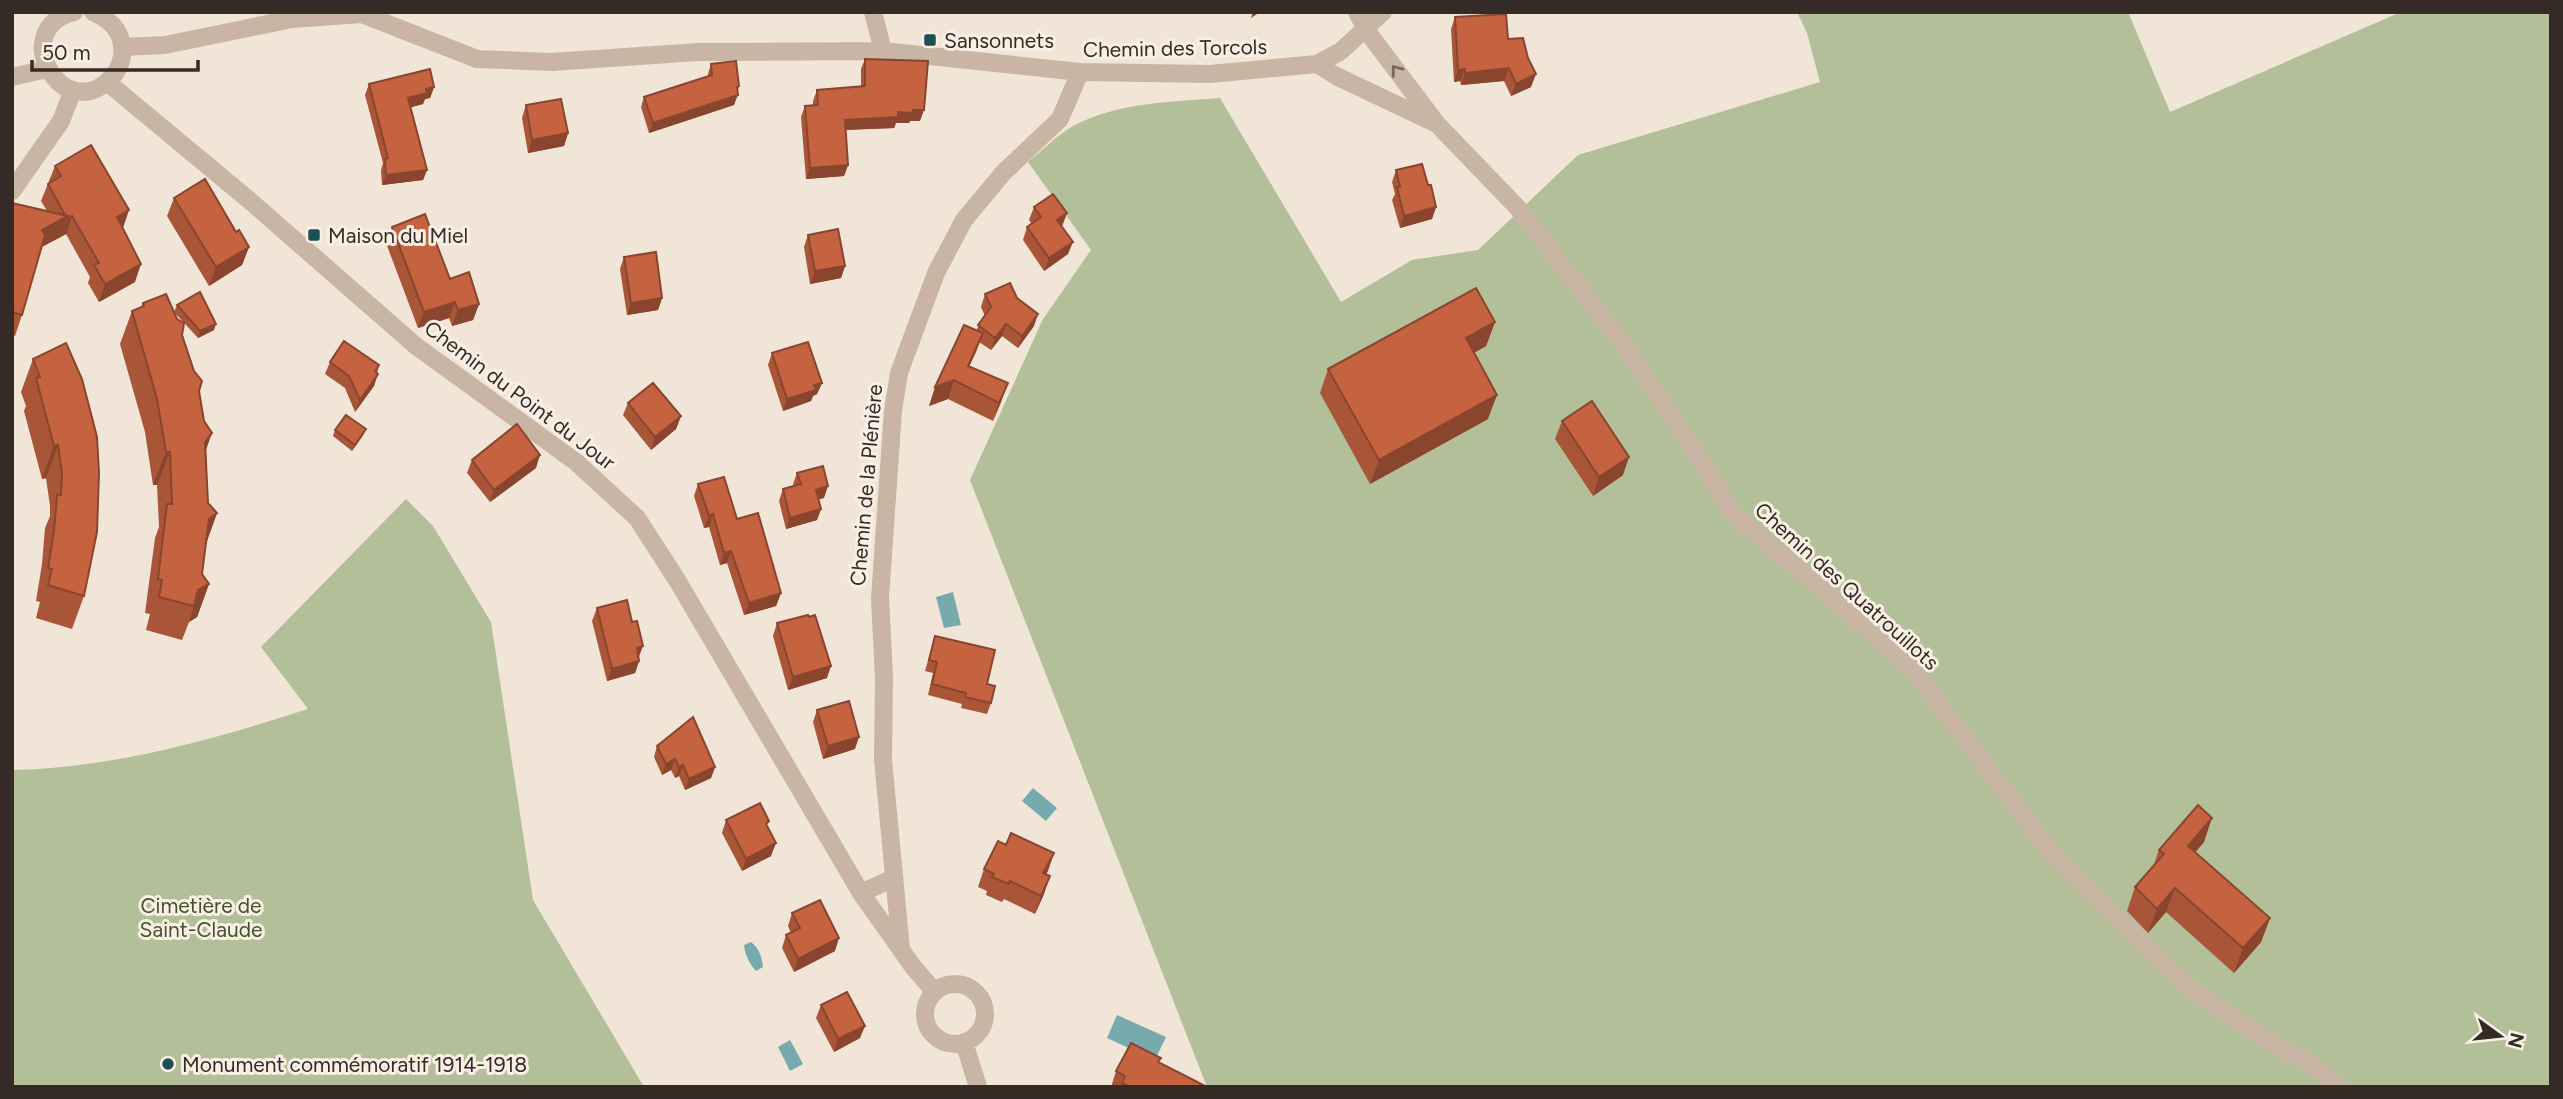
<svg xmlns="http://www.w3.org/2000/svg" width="2563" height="1099" font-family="Figtree,sans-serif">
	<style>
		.green { fill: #b2bf98 }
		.water { fill: #77aaad }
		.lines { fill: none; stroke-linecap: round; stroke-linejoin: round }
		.minor { stroke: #c8b5a4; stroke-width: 18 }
		.wall { fill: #a95538 }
		.shaded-wall { fill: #8a452e }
		.building { fill: #c56341; stroke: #8a452e; stroke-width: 2 }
		.oneway { stroke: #77695f }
		.poi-dot { fill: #1c5054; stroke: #f9efe4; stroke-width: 2.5 }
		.labels { text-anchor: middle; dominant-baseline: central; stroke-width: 6; stroke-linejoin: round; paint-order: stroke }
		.poi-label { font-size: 21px; fill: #342a26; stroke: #f9efe4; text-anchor: start }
		.street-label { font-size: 21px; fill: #342a26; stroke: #f9efe4 }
		.park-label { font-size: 21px; fill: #42522a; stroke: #f9efe4 }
	</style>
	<rect width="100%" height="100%" fill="#f1e5d8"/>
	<path class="green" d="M1797,12H2128L2170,112L2401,12H2551V1087H1207L970,480L1043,319L1091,250L1028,162C1043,150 1058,134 1075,125C1120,102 1171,102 1220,98L1341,302L1412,260L1478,250L1578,155L1820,82L1807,33Z
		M406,499L433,526L491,622L533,900L644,1087H12V770C114,768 211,740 308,709L261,647Z"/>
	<path class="water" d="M953,592L961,625L944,628L936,597Z
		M1033,788L1057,808L1046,821L1022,801Z
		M751,942C759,948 762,957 763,967L756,971C749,963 745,955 744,945Z
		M1117,1015L1166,1037L1155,1060L1107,1038Z
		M790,1040L803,1064L790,1071L778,1047Z"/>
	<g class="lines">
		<path class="minor" d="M74,12C6,29 64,129 112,77C122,66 125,51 120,37C115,24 105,18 93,12
			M873,12L883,51
			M1357,12L1366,30L1437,124L1517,207L1623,344L1670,413L1735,516L1824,591L1914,671L2053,855L2165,965L2197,994L2250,1030L2308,1063L2340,1087
			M122,47L165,45L292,19L362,14L477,59L552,62L698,52L883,51L1080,72L1210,74L1317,64L1341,51L1383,12
			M1317,64L1336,76L1433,122
			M12,77L47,69
			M107,82L249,200L416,346L576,462L637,518L677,580L861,893L914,968L935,992
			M12,191L61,121L73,90
			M861,893L894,878
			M901,949L883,760L884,678L880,598L893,411L899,373L936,273L964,220L1003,173L1060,119L1080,72
			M925 1014a30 30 0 1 1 60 0a30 30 0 1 1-60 0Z
			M964,1042L978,1087"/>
	</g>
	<path class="wall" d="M1455,17L1508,39L1531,87L1511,96L1504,81L1461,85L1460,81L1454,82L1451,29Z
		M865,59L920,121H910L909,123H896L894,128L845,130L848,165L844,176L806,179L801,117L805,106H813V101L817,90L861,87V69Z
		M711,64L738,95L734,105L649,133L641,107L644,97L708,77V74Z
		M369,84L434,87L430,98L425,99L423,104L411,107L427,170L423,180L382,185L381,170L383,163L365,95Z
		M526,105L568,133L564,146L528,153L522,118Z
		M55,166L123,228L135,282L99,302L88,283L90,277L66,234L61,236L41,247L22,315L15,336H12V203L47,211L41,201Z
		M1396,170L1436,207L1432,219L1400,228L1392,200L1395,194L1392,182Z
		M174,198L236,232L249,247L242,265L209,286L167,216Z
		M1034,207L1067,213L1062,226L1068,254L1044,271L1023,240L1027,227L1032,224L1029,220Z
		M392,227L479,304L473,320L452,326L449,318L418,328L386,243Z
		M808,235L845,266L841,278L810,284L804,247Z
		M624,257L662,298L658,310L627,315L620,269Z
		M985,294L1017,298L1034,326L1018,348L1002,336L991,350L979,342L969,366L1001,402L993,421L948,399L929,406L985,316L981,307Z
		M143,303L182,335L199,391L206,451L208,503L217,513L206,544L202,574L209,584L197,617L189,622L182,640L146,630L150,614L145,613L155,538L159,527L157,485H153L145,432L120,344L132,311L141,307Z
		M177,305L214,330L198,338L174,312Z
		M1495,322L1486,346L1474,353L1488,419L1370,484L1320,393L1328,369Z
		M66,343L84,596L72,629L36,618L40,602L36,601L42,564L45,528L50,516V506L46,478L42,479L24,411L26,406L21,392L33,359Z
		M772,353L822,383L817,394L813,396L811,401L783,411L768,365Z
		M330,362L379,365L374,386L355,412L345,388L325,374Z
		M628,403L681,416L676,429L651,450L623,415Z
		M1562,421L1623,475L1593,496L1555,439Z
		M335,430L363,435L352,451L333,436Z
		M472,460L536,468L490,502L467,473Z
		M797,473L824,498L818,499L821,509L817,520L786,529L779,501L783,489L794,486L793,484Z
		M698,484L737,519L781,593L776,606L744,615L727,563L720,565L709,527L704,528L694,496Z
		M597,608L639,658V661L635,673L607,681L592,621Z
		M777,623L827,678L788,690L773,636Z
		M935,636L987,684L991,703L987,714L961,708L962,704L928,695L933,673L925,671Z
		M817,710L855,749L823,759L813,722Z
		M657,746L715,767L711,778L685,790L679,776L675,778L671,770L662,775L654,757Z
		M726,820L767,827L771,856L742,871L722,833Z
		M2204,842L2195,852L2270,918L2261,942L2234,973L2166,912L2148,933L2127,911L2135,887L2153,867L2159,850Z
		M1006,845L1054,853L1046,874L1044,894L1035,914L1004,899L1002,902L986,895L987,891L978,887L984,869Z
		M792,913L835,951L794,972L782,948L786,935L791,933L788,926Z
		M821,1005L860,1038L834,1052L816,1018Z
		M1159,1063L1207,1087H1111L1116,1071Z"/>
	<path class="shaded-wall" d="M1253,12H1260L1251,18Z
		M1509,68L1504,81L1461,85L1465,73Z
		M1465,69L1460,81L1454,82L1458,70Z
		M1536,74L1531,87L1511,96L1516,84Z
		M739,86L734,105L649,133L653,123Z
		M434,87L430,98L425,99L423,104L405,109L408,98L426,89Z
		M924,110L920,121H910L909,123H896L894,128L841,130L845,120L898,112Z
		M568,133L564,146L528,153L532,140Z
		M848,165L844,176L806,179L810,168Z
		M427,170L423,180L382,185L386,175Z
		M1436,207L1432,219L1400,228L1404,216Z
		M129,210L123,228L117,217Z
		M1067,213L1062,226L1053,232L1057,220Z
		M68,216L61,237L34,251L42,230Z
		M72,216L66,234L61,237L68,219Z
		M1073,242L1068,254L1044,271L1049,258Z
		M249,247L242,265L209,286L216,267Z
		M141,264L135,282L99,302L105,284Z
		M845,266L841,278L810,284L815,271Z
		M662,298L658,310L627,315L631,303Z
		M455,302L449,318L418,328L424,312Z
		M479,304L473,320L452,326L458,310Z
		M1038,314L1034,326L1018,348L1022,336Z
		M1495,322L1486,346L1458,362L1466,338Z
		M216,324L214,330L198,338L200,331Z
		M1006,324L1002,336L991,350L995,338Z
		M983,333L976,352L961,384L968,366Z
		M378,374L374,386L355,412L360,400Z
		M954,380L948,399L929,406L935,387Z
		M822,383L817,394L813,396L811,401L783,411L787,399L814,385Z
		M1008,383L1001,402L993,421L999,403Z
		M1497,395L1488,419L1370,484L1379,460Z
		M681,416L676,429L651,450L655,437Z
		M366,429L363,435L352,451L355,445Z
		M212,433L200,467L205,442Z
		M58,445L46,478L42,479L54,446Z
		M166,452H170L157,485H153Z
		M540,455L536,468L490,502L494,490Z
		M1629,457L1623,475L1593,496L1599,477Z
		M828,486L824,498L811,501L816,490Z
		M821,509L817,520L786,529L790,518Z
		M217,513L205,546L209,519Z
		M713,514L709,527L704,528L709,516Z
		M731,551L727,563L720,565L724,553Z
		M209,584L197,617L189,622L194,606L198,590Z
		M781,593L776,606L744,615L749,603Z
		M643,646L638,659L637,648Z
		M639,661L635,673L607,681L612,669Z
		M831,666L827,678L788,690L793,677Z
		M859,737L855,749L823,759L828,746Z
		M675,759L671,770L662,775L666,764Z
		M683,765L679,776L675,778L679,767Z
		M715,767L711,778L685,790L689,779Z
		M2212,818L2204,842L2180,870L2188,846Z
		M776,843L771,856L742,871L746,859Z
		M1054,853L1048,871L1037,891L1043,873Z
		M1050,876L1044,894L1035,914L1041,896Z
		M2175,888L2166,912L2148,933L2157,909Z
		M2270,918L2261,942L2234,973L2243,948Z
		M839,938L835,951L794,972L798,959Z
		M865,1026L860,1038L834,1052L838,1039Z"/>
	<path class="building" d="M1506,14L1508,39L1523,38L1528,58L1536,74L1516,84L1509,68L1465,73V69L1458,70L1455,17Z
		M865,59L928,61L924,110H913V113L898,112V117L845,120L848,165L810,168L805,106L818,105L817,90L865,86Z
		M736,61L739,86L737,87L738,95L653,123L644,97L712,75L711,64Z
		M430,69L434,87L426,89L427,93L408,98L427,170L386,175L385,159L388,158L369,84Z
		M561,99L568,133L532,140L526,105Z
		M91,145L129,210L117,217L141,264L105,284L94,265L99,263L72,216L68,219V216L65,215L48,184L61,176L55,166Z
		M1422,164L1428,185H1431L1436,207L1404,216L1397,187H1400L1396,170Z
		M205,179L236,232L239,230L249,247L216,267L174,198Z
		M1053,194L1067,213L1057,220L1073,242L1049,258L1027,227L1041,217L1034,207Z
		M12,203L68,216L42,230L45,235L22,315L12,312Z
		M425,214L450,279L469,272L479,304L458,310L455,302L424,312L392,227Z
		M838,229L845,266L815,271L808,235Z
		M656,252L662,298L631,303L624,257Z
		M1010,283L1017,298L1038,314L1022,336L1006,324L995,338L978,325L991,307L985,294Z
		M1476,288L1495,322L1466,338L1497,395L1379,460L1328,369Z
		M200,292L216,324L200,331L177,305Z
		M166,294L177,319L184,323L182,335L194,371L202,381L199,391L204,421L212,433L205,442L208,503L217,513L209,519L202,574L209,584L198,590L194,606L159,597L162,580L158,579L167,504H172L170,452H166L157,399L132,311L144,306L143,303Z
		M964,325L983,333L968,366L1008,383L999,403L954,380L935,387Z
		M344,341L379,365L375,371L378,374L360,400L349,376L330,362Z
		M808,342L822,383L814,385L816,390L787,399L772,353Z
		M66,343L82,379L97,437L99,473L97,532L84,596L48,585L52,569L48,568L54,531L57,495H61L62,473L58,445L54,446L36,378L40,377L33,359Z
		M653,383L681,416L655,437L628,403Z
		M1592,401L1629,457L1599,477L1562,421Z
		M346,415L366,429L355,445L335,430Z
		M517,424L540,455L494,490L472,460Z
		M823,466L828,486L816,490L821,509L790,518L783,489L801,484L797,473Z
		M724,477L737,519L758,513L781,593L749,603L731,551L724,553L713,514L709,516L698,484Z
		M627,600L632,622L637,621L643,646L637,648L639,661L612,669L597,608Z
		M808,615L809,617L815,615L831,666L793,677L777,623Z
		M935,636L995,650L987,684L995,686L991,703L965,697L966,693L932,684L937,662L929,660Z
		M849,701L859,737L828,746L817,710Z
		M693,717L715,767L689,779L683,765L679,767L675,759L666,764L657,746Z
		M760,803L769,821L766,824L776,843L746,859L726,820Z
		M2198,805L2212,818L2188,846L2270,918L2243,948L2175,888L2157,909L2135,887L2164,854L2159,850Z
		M1011,833L1054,853L1043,873L1050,876L1041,896L1010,881L1009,884L992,877L994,874L984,869L998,841L1006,845Z
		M820,900L839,938L798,959L786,935L800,928L792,913Z
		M847,992L865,1026L838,1039L821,1005Z
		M1131,1043L1161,1058L1158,1062L1207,1087H1130L1122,1083L1125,1076L1116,1071Z"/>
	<defs><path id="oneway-chevron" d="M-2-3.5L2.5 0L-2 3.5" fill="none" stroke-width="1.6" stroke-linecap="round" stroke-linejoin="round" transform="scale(1.75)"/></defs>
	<use class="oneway" href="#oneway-chevron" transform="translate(1396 70) rotate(-127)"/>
	<g class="poi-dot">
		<rect x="923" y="33" width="14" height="14" rx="3.5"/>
		<rect x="307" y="228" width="14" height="14" rx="3.5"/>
		<circle cx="168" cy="1064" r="7"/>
	</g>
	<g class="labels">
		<g class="poi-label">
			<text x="944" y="40">Sansonnets</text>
			<text x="328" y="235">Maison du Miel</text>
			<text x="182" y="1064">Monument commémoratif 1914-1918</text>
		</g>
		<g class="street-label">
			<text transform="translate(1175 48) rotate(-1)">Chemin des Torcols</text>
			<text transform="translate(520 395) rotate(37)">Chemin du Point du Jour</text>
			<text transform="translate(866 485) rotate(-85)">Chemin de la Plénière</text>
			<text transform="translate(1847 586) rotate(42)">Chemin des Quatrouillots</text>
		</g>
		<g class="park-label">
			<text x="201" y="905">Cimetière de<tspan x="201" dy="24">Saint-Claude</tspan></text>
		</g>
	</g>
	<rect width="2563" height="1099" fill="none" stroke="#342a26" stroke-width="28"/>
	<g transform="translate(2500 1036) rotate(105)" stroke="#f9efe4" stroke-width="5" paint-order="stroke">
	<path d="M0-5L12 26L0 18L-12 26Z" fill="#342a26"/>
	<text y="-10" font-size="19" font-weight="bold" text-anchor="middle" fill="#342a26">N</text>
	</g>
	<path d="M32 60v10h166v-10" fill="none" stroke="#342a26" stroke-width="3.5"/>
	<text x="42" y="60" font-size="21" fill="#342a26" stroke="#f9efe4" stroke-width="5" paint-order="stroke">50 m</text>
</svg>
